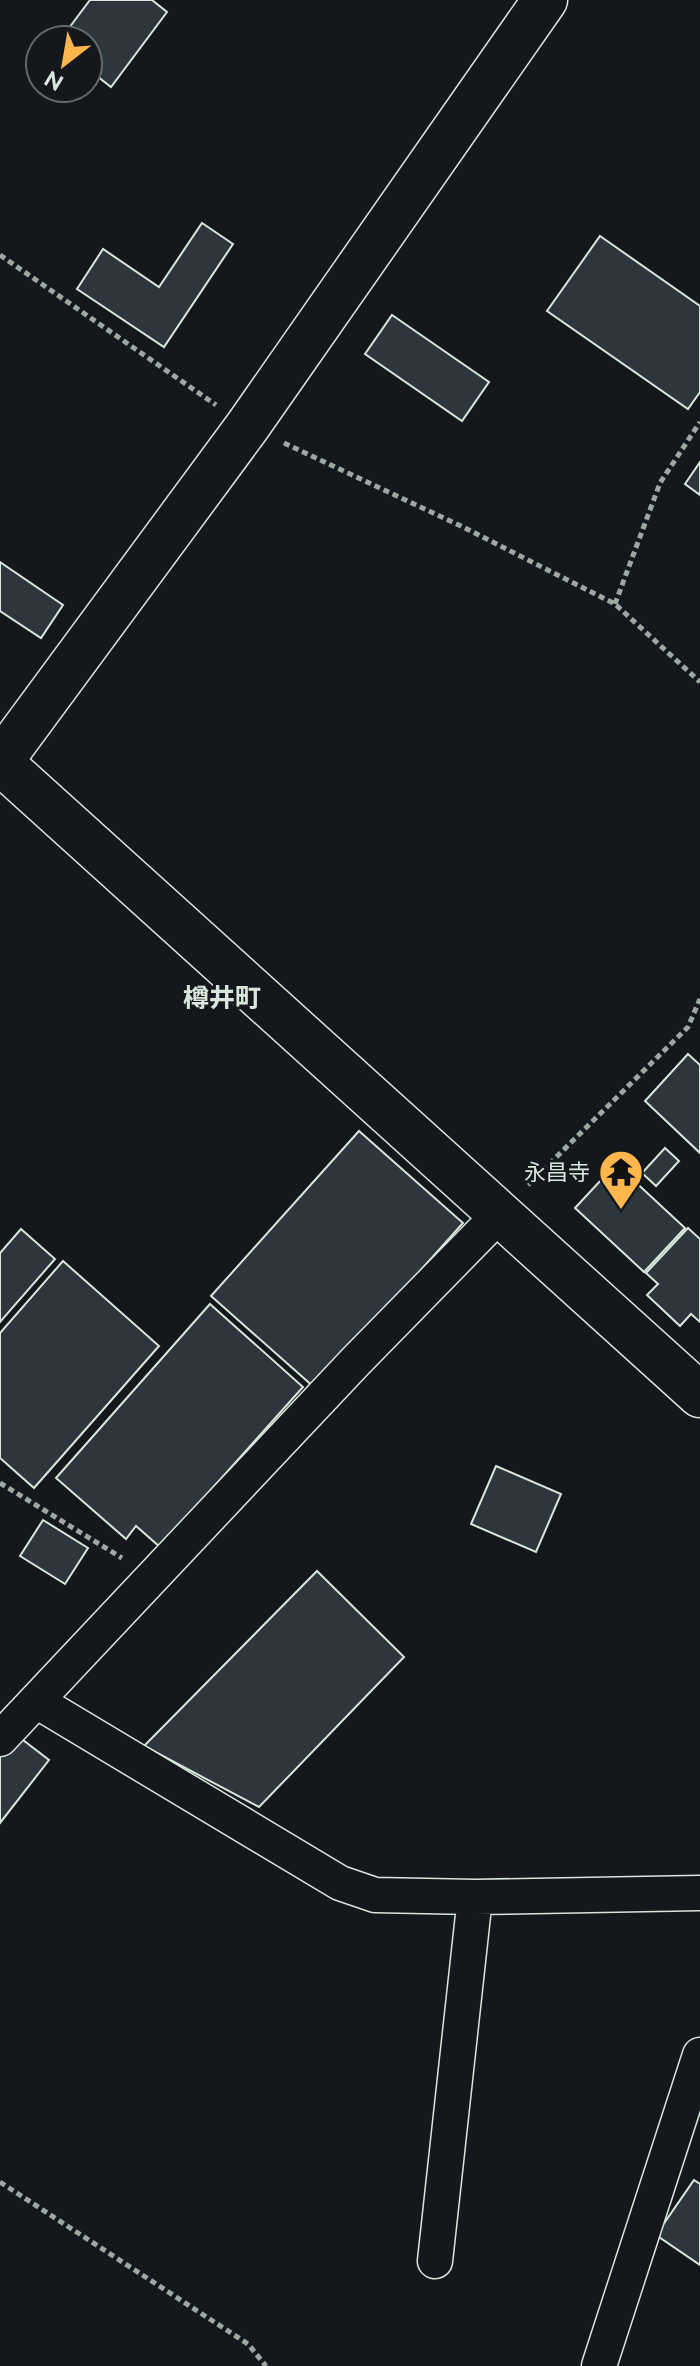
<svg xmlns="http://www.w3.org/2000/svg" width="700" height="2366" font-family="Raleway,'Noto Sans JP',sans-serif">
	<style>
		.building { fill: #2c363c; stroke: #d8e6dc; stroke-width: 2 }
		.lines { fill: none; stroke-linecap: round; stroke-linejoin: round }
		.street-casing { stroke: #d8e6dc; stroke-width: 37 }
		.secondary-casing { stroke: #d8e6dc; stroke-width: 47 }
		.path { stroke: #9da8a2; stroke-width: 5; stroke-dasharray: 6 4; stroke-linecap: butt }
		.street { stroke: #14181c; stroke-width: 34 }
		.secondary { stroke: #14181c; stroke-width: 44 }
		.labels { text-anchor: middle; dominant-baseline: central; stroke-width: 6; stroke-linejoin: round; paint-order: stroke }
		.poi-label { font-size: 22px; fill: #d8e6dc; stroke: #14181c; text-anchor: end }
		.quarter-label { font-size: 26px; font-weight: bold; fill: #d8e6dc; stroke: #14181c }
	</style>
	<rect width="100%" height="100%" fill="#14181c"/>
	<path class="building" d="M90,0H152L167,12L111,87L88,69V40H60Z
		M202,223L233,244L164,347L77,289L103,249L159,287Z
		M600,236L700,306V392L688,409L547,311Z
		M392,315L489,382L462,421L365,354Z
		M700,462V495L685,484Z
		M0,562L63,605L41,638L0,611Z
		M688,1054L700,1065V1153L645,1101Z
		M359,1131L463,1223L315,1388L211,1296Z
		M665,1148L679,1161L656,1186L642,1173Z
		M616,1164L685,1228L644,1272L575,1208Z
		M688,1228L700,1239V1322L691,1314L680,1326L647,1295L658,1284L646,1273Z
		M21,1229L55,1259L0,1322V1253Z
		M63,1261L159,1346L34,1488L0,1458V1333Z
		M210,1304L303,1387L160,1547L136,1526L126,1539L56,1478Z
		M496,1466L561,1494L536,1552L471,1524Z
		M43,1520L88,1548L65,1584L20,1556Z
		M317,1571L404,1657L259,1807L144,1746Z
		M10,1730L49,1760L0,1823V1742Z
		M694,2180L700,2184V2265L656,2235Z"/>
	<g class="lines">
		<g class="street-casing">
			<path id="street" d="M38,1702L340,1883L375,1895L475,1897L700,1893
				M0,1739L356,1361L500,1214
				M435,2261L475,1897
				M599,2366L700,2055"/>
		</g>
		<g class="secondary-casing">
			<path id="secondary" d="M0,762L700,1395
				M0,762L247,427L545,0"/>
		</g>
		<path class="path" d="M0,255L216,405
			M284,443L461,526L615,604L700,682
			M615,604L660,483L700,422
			M528,1185L688,1027L700,999
			M0,1483L122,1558
			M0,2182L248,2344L266,2366"/>
		<use href="#street" class="street"/>
		<use href="#secondary" class="secondary"/>
	</g>
	<defs>
		<g id="temple-pin" transform="scale(2.3)"><path d="M0 17L-7.5 6A9.5 9.5 0 1 1 7.5 6Z" fill="#ffb74d" stroke="#14181c"/><path d="M0-6L5-2H3V0L6.5 2.5H4V6H1.5V3h-3V6H-4V2.5H-6.5L-3 0V-2H-5Z" fill="#111"/></g>
	</defs>
	<g fill-rule="evenodd">
		<use href="#temple-pin" x="621" y="1172"/>
	</g>
	<g class="labels">
		<g class="poi-label">
			<text x="590" y="1172">永昌寺</text>
		</g>
		<g class="quarter-label">
			<text x="222" y="998">樽井町</text>
		</g>
	</g>
	<g transform="translate(64 64) rotate(211)"><circle r="38" fill="#14181c" stroke="#626a69" stroke-width="2"/>
	<path d="M0-6L14 30L0 20L-14 30Z" fill="#ffb74d"/>
	<text y="-12" font-size="22" font-weight="bold" text-anchor="middle" fill="#d8e6dc">N</text>
	</g>
</svg>
